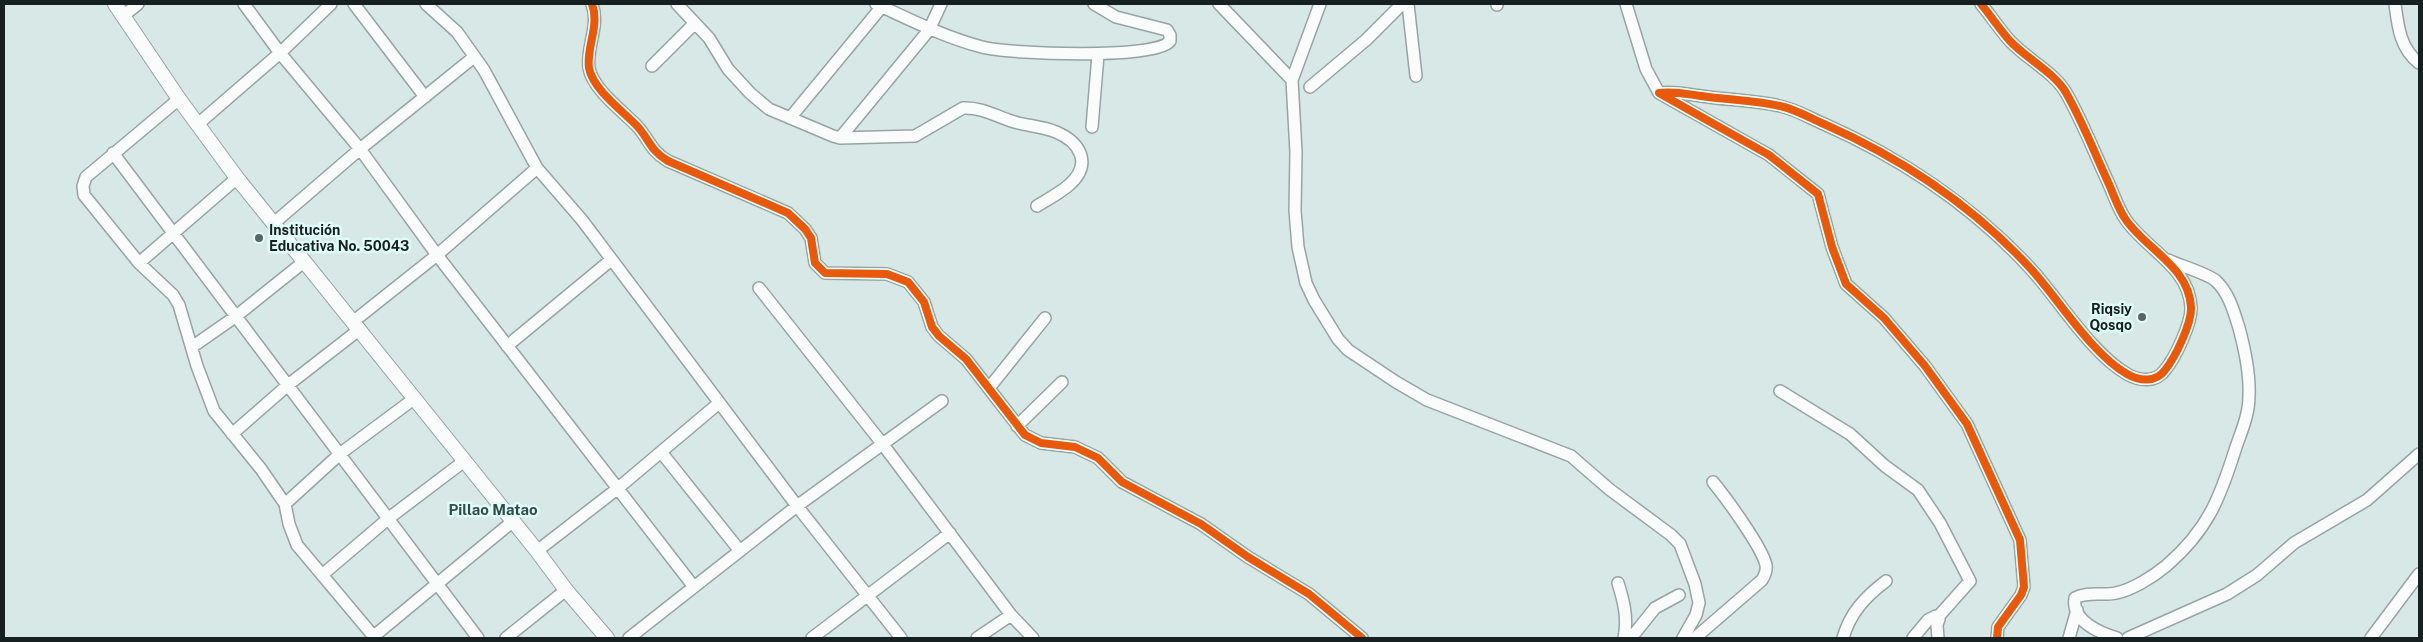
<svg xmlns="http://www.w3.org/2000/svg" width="2423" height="642" font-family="'Public Sans',sans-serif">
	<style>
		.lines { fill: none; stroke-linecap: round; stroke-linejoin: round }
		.minor-casing { stroke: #97a4a2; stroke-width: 14 }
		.tertiary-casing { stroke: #97a4a2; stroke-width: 16 }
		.minor { stroke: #f9fcfb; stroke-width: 11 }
		.tertiary { stroke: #f9fcfb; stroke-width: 14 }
		.cycleway-casing { stroke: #dffcf9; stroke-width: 11 }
		.cycleway { stroke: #e8590c; stroke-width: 8 }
		.poi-dot { fill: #5a6665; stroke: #dffcf9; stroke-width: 2 }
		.labels { text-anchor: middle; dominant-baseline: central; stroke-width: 5; stroke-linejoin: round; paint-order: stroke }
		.poi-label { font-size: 14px; font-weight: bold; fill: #162020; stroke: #dffcf9; text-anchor: start }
		.neighbourhood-label { font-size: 15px; font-weight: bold; fill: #324a49; stroke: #dffcf9 }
	</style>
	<rect width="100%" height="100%" fill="#d8e8e6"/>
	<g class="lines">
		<g class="minor-casing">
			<path id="minor" d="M244,4L280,53L360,149L437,255L694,587
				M354,4L425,97
				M426,4L457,32L484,70L537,168L582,220L797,506L901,638
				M592,4C600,26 586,47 589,68C593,90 624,112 638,127C650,141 650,150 668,161L788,213L805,229L811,238L815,263L825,273L887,274L908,282L924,302L932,327L939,336L966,359L1025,435L1041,443L1075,447L1098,458L1122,482L1201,524L1248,557L1309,594L1362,638
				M677,4L709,38L728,69L750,93L769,109L833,136L840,138L915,136L963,108C983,107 999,118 1018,123C1031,126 1044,127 1056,132C1080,142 1093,164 1069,185C1060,193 1048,199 1037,206
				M876,4C911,20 944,37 982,47C1007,54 1157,60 1170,41V35L1167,30L1116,17L1094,4
				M1219,4L1292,80
				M1320,4L1292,80L1296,152L1295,211L1298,247L1306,283L1314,300L1338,339L1348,350L1396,382L1427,400L1571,456L1609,489L1671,535L1680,544L1695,584L1699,603L1696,615L1683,638
				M1408,4L1416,76
				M1497,4V5
				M1626,4L1646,69L1659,93
				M1981,4C1991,16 2000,30 2010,41C2027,59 2052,71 2065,91C2082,120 2094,152 2108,182C2114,195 2118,209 2126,220C2147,250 2189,267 2191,307C2192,323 2175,358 2165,370C2156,383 2139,381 2127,374C2092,354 2059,300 2031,269C1974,207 1901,158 1824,124C1810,118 1795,109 1780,106C1754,100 1727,100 1701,96C1686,94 1675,91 1659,93L1769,155L1818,194L1832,247L1846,284L1884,318L1925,366L1967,424L2020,540L2024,587L2021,595L1998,627L1997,638
				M2395,4C2398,27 2400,48 2419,63
				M123,16L138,4
				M652,66L695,23
				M1310,87L1366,40L1402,4
				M179,99L86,177L83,186L84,195L139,263L173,295L179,305L197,366L214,411L261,469L285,504L289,524L297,545L375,638
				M790,118L884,4
				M198,124L280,53L331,4
				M1092,127L1098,55
				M840,138L929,30L941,4
				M113,153L478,638
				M274,223L360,149L474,57
				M139,263L237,178
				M759,288L881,442L1011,615L1033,638
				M354,321L437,255L537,168
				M507,346L611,260
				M192,347L235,317L305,261
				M989,388L1045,318
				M1780,391L1850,434L1885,466L1918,490L1940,523L1970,581L1938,617
				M1017,426L1062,382
				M232,434L288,385L360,329
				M661,452L740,551
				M285,504L341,453L415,398
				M537,551L617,489L719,403
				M322,575L389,518L463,462
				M1618,583C1624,602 1628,619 1624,638
				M374,636L512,522
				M506,638L566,590
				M629,638L797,506L942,401
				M812,638L950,533
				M977,638L1011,615
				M1631,638L1655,608L1679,595
				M1695,638L1762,580C1765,575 1767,571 1766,565C1762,547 1726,498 1713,482
				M1843,638C1850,613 1865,597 1886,581
				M1913,638L1928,620L1936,616L1939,619L1937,625L1938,638
				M2069,638L2077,610
				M2117,638C2100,633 2071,621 2075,598C2088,591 2102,596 2116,593C2132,590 2154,576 2166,566C2208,530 2220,498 2236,447C2242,430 2249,414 2249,396C2250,373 2245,350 2239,328C2234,312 2229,293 2216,281C2209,274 2178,265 2168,260
				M2128,638L2227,594L2257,575L2294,543L2367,500L2419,454
				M2371,638L2419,574"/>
		</g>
		<g class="tertiary-casing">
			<path id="tertiary" d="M115,4L179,99L237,178L537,551L566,590L607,638"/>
		</g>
		<use href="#minor" class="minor"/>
		<use href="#tertiary" class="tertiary"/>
		<g class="cycleway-casing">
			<path id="cycleway" d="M592,4C600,26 586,47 589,68C593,90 624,112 638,127C650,141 650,150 668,161L788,213L805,229L811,238L815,263L825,273L887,274L908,282L924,302L932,327L939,336L966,359L1025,435L1041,443L1075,447L1098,458L1122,482L1201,524L1248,557L1309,594L1362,638
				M1981,4C1991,16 2000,30 2010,41C2027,59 2052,71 2065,91C2082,120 2094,152 2108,182C2114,195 2118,209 2126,220C2147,250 2189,267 2191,307C2192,323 2175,358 2165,370C2156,383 2139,381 2127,374C2092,354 2059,300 2031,269C1974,207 1901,158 1824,124C1810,118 1795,109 1780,106C1754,100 1727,100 1701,96C1686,94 1675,91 1659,93L1769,155L1818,194L1832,247L1846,284L1884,318L1925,366L1967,424L2020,540L2024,587L2021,595L1998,627L1997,638"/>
		</g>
		<use href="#cycleway" class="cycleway"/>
	</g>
	<g class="poi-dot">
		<circle cx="259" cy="238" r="5"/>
		<circle cx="2142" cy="317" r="5"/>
	</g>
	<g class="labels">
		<g class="poi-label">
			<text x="269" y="230">Institución<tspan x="269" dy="16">Educativa No. 50043</tspan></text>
			<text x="2132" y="309" text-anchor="end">Riqsiy<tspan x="2132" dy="16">Qosqo</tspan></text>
		</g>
		<g class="neighbourhood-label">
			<text x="493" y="509">Pillao Matao</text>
		</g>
	</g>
	<rect width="2423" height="642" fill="none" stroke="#162020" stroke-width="10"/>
</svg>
